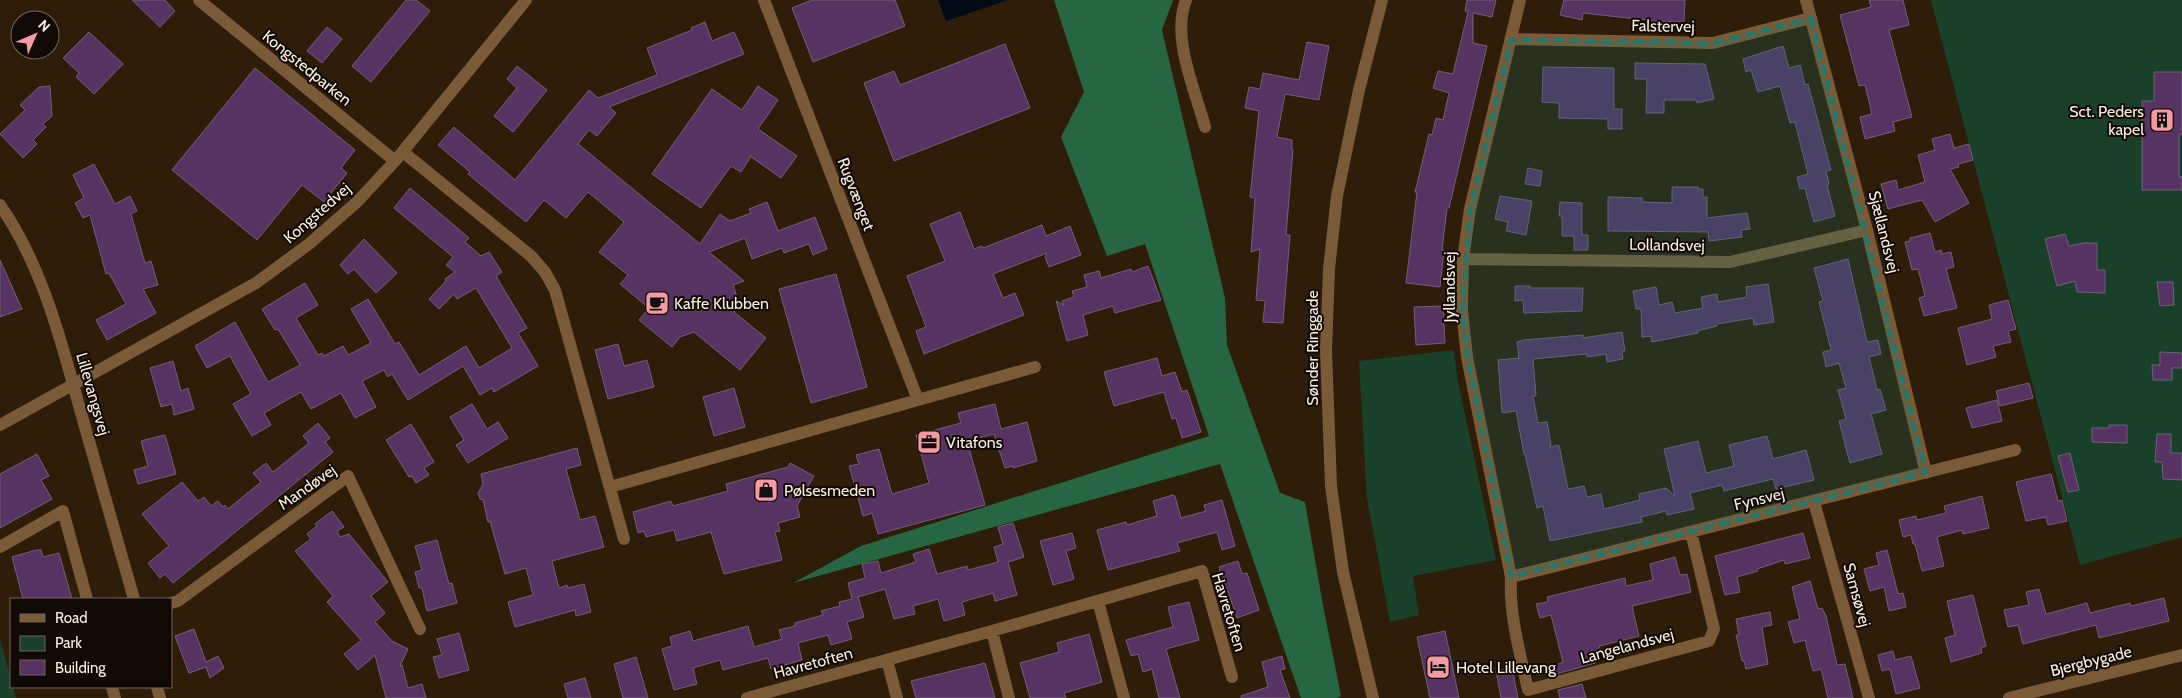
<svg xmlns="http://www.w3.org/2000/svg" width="2182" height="698" font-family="Cabin,sans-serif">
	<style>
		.green { fill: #194129 }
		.forest { fill: #276642 }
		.water { fill: #000b16 }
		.building { fill: #563363; stroke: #706077 }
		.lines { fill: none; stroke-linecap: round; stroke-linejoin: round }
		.minor { stroke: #7b5a37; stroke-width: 12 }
		.marked { fill: #1b7c74; fill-opacity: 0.2; stroke: #1b7c74; stroke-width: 4; stroke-dasharray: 10 6; stroke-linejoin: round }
		.labels { text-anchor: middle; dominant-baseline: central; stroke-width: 4; stroke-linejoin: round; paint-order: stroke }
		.street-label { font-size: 16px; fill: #fbefe2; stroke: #110903 }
		.poi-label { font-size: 16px; fill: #fbefe2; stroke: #110903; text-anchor: start }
	</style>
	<rect width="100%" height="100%" fill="#2e1d09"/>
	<path class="green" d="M1931,0H2182V537L2080,565Z
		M1454,350L1457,377L1496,560L1413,576L1419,615L1390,622L1367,499L1359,361Z
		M0,639L11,679V687H13L16,698H0Z"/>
	<path class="forest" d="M1054,0H1173L1162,30L1225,298L1227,345L1280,493L1305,502L1322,600L1341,696L1337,698H1301L1220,464L793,583L861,546L1209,436L1145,244L1107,256L1061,137L1084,92Z"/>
	<path class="water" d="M938,0H1008L946,21Z"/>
	<path class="building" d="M132,0H165L175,11L160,27Z
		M406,0H416L430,11L371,82L352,66Z
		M812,0H895L905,26L813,62L792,8Z
		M1467,0H1496L1492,17L1473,13V43L1487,46L1449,208H1447L1442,250H1444L1440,287L1406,283L1417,192H1415L1429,134L1432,135L1436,118L1443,120L1449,93L1433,88L1438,71L1453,74L1468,12L1465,11Z
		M1564,0H1685L1684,22L1646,21V20L1583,13L1582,20L1560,15Z
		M1869,0H1903L1909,25L1889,30L1912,117L1893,122L1895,131L1865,139L1860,117L1872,114L1865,85L1859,86L1840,15L1871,7Z
		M705,22L712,41L734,32L744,54L609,107L616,113L597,136L589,130L578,144L700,244L720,214L730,221L751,213L749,209L767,202L778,231L815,217L827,249L813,255L809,244L784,253L782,248L752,259L745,238L709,252L744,281L733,285L740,306L734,312L766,338L740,370L694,332L680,337L672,347L639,320L649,308L620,284L628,275L599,252L624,222L588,192L566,218L544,200L526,222L468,174L470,172L438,145L454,127L515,180L589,90L598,98L657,75L647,48L692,30L691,28Z
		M327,27L342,39L322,63L307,51Z
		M89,32L123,64L94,94L76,77L79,73L63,58Z
		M1307,42L1329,46L1319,100L1285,94L1277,137L1292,140V150H1293L1286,235H1290L1283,323L1263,322L1265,301L1256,300L1260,249L1251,252L1255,198L1250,197L1259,111L1245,108L1249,87L1260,89L1263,73L1299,80Z
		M1005,44L1030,108L894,161L864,83L894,71L900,85Z
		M1783,46L1789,68L1800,65L1805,85L1808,84L1831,170L1826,171L1829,184L1827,185L1835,216L1814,222L1805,188L1800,189L1797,177L1808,174L1795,122L1790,123L1780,86L1758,92L1751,70L1746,72L1743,59Z
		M1635,63L1705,64L1714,99L1697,103L1696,100H1664V113H1646L1647,79H1635Z
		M517,66L547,90L513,132L494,116L517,88L507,79Z
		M1543,67L1614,68V109H1622V129H1608V119L1559,118V103L1542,102Z
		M255,68L355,150L341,168L347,173L324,202L302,185L257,240L172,170Z
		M2154,72H2182V134H2179V177H2182V190H2142V101H2154Z
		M50,86L52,116L43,124L46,127L33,140L37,144L23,158L0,134L25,110L20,105L39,87Z
		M758,86L778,100L758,129L797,156L781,178L750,156V158L741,172L731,166L701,208L652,174L712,89L742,110Z
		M1950,134L1954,148L1969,144L1973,160L1958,164L1959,167L1950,169L1969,203L1935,222L1922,200L1888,209L1881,184L1896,180L1898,190L1925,182L1918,155L1935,150L1932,139Z
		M94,164L115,204L130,196L137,211L131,214L145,263L151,261L158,285L143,289L156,313L107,340L96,320L126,304L109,273L106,274L90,215L83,218L75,203L84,198L73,175Z
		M1528,168L1542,171L1540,186L1525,184Z
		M1672,187H1698V189H1703V197H1707V218L1747,213L1750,229L1741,230L1742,237L1709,241L1708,232L1608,231V197L1642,198V202L1672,203Z
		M410,188L469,238L465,242L481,256L489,252L502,272L496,276L527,328L518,333L538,366L494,392L492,388L480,395L463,366L408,400L392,374L388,377L384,370L362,381L376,407L355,418L341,393L311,409L301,392L264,413L271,425L252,436L233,404L251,394L230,356L207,368L195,346L235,322L268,382L300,365L278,329L275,330L262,309L305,283L318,305L296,318L318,355L322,353L324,356L343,346L348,355L371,343L351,309L368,299L395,344L399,342L419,375L466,346L479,368L512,348L476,288L457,299L454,294L439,309L429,299L446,281L445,279L455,272L446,265L453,257L394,208Z
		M1500,196L1532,201L1526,235L1506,231L1508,222L1495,219Z
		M1560,202L1582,203V235H1588V250H1574V236H1562V216H1559Z
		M960,212L974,249L982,246L983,248L1042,225L1046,236L1070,226L1081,255L1049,267L1045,257L1047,253L993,274L1003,298L1015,293L1024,315L924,354L916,331L926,327L907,276L945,261L930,224Z
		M1930,233L1935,252L1941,250L1942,254L1951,252L1954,267L1946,269L1957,308L1924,316L1919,298L1925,296L1918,269L1912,270L1905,242L1910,241V238Z
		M2065,234L2069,246L2084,243H2097V270H2105V293L2077,292L2075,281L2057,286L2045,239Z
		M364,239L397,273L376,293L354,269L348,274L340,265Z
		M1848,259L1867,342L1878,340L1881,354L1869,357L1877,390L1880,389L1886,410L1871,414L1882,454L1850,463L1839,421L1846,419L1838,390L1846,388L1839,363L1826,367L1823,352L1831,350L1819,302L1823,301L1814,268Z
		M0,260L22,309L0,317Z
		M1148,266L1161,300L1115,313L1113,306L1083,315L1088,335L1067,341L1056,301L1064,305L1062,301L1074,297L1072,291L1087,287L1084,275L1099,271L1101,278L1131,269L1132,272Z
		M836,274L867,387L811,403L779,289Z
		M2157,282H2173L2174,305L2160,306Z
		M1768,284L1774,322L1754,325L1753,318L1717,324V326L1697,331L1698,333L1652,342L1651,336L1642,337L1641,309H1636L1633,291L1656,287L1659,305L1672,302L1675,313L1703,308L1701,297L1717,294L1718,302L1747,297L1746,287Z
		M1515,286H1530V288H1583L1582,311L1524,313L1523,300L1515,301Z
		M2008,300L2016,329L2008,331L2011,342L1993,346L1996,357L1967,365L1958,328L1992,319L1989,305Z
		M1443,306L1445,343L1416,345L1414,307Z
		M1622,332L1625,351L1622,352L1623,359L1607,362L1606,354L1587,357V354L1533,359L1536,396H1533L1538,423L1547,422L1551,445L1549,447L1559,445L1568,489L1584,486L1587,497L1601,494L1604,509L1640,500L1639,494L1666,488L1675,496L1664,449L1698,441L1706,473L1734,466L1729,445L1767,436L1773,459L1806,450L1814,480L1776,489L1773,479L1724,491L1722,485L1690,493L1694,509L1667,515L1666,511L1641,517L1642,522L1550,541L1543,506L1537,508L1525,454H1524L1516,411L1502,413L1498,360L1519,358L1517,342L1524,340L1583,335V338Z
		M618,344L624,366L647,360L654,387L608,399L595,350Z
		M2160,352L2182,353V368H2172V380H2153L2152,365H2160Z
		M1157,358L1162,376L1175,372L1182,392L1187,390L1201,432L1182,438L1176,418L1172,419L1164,392L1114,406L1104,372Z
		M173,361L181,391L188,388L194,409L174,415L172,404L161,407L150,368Z
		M2029,383L2033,398L2000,406L1996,391Z
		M734,388L745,427L714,436L703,397Z
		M1997,400L2002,421L1972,428L1966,408Z
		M472,404L487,429L498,422L508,438L468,463L456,445L464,440L450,417Z
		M995,404L1001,429L1027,422L1037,461L1013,468V466L1005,468L994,434L967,441L985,505L878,534L872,513L863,516L854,483L849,466L859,464L856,455L879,449L892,494L929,483L916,435L961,423L958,413Z
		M318,423L330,438L325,442L333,452L173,583L165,574L160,578L148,563L169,546L142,514L182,482L198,501L204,497L211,506L218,501L223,507L225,505L228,509L261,482L253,473L266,463L273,472L309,443L303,436Z
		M411,424L434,462L424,468L429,475L416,483L412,476L409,477L386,440Z
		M2109,425H2127V443L2092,442V428H2109Z
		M2157,434H2171V453H2182V480L2163,479L2162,462H2155Z
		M165,435L176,474L138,484L134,470L148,466L141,441Z
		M577,448L581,465L566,469L580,520L595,516L604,547L552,561L559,588L567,585L568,588L584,584L591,612L576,616L575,610L515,627L508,602L533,595L526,568L505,574L490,521L488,522L483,500L480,499L478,493L483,484L481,474Z
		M2070,453L2079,490L2068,492L2058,456Z
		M37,454L49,476L41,480L52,499L0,528V474Z
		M790,463L814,476L797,506L800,517L778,523L780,531L775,532L782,560L724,574L711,532L677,541L674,530L646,537L644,531L638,533L633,512L671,501L673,506L728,491L726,484L788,467Z
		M2051,474L2058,501L2062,500L2067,521L2048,525L2046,517L2026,521L2016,482Z
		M1173,495L1175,496L1181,518L1206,511L1204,505L1222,500L1235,546L1222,550L1217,532L1177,543L1180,551L1108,570L1097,530L1126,522L1127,525L1157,516L1153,501Z
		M1982,496L1989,528L1963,534L1962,530L1937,537L1944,566L1922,571L1915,544H1913L1911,535L1903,537L1899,520L1916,516L1917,520L1946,513L1944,506Z
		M332,511L344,527L337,531L340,537L349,534L388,582L371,596L385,613L375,622L392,641L408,649L400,666L402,665L408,688L422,684L426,698H386L375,655L358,670L344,654L361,640L327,602L333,596L295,551L311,539L307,534L317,526L315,524Z
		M1013,523L1024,557L1008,562L1017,595L995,601L993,593L962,602L965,615L944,621L938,599L913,606L915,614L894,619L885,589L858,597L864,617L847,622L852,639L831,645L828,635L798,643L802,660L771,669L768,658L723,670L720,660L693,668L697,684L674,690L662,649L672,646L670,637L690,631L693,641L748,626L754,647L782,639L779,630L795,626V623L823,615L821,611L840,606L839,602L852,599L848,583L865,578L862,564L878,561L881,573L916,562L913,554L929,549L937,574L967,566L968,570L998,562L994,547L1003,544L998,527Z
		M1072,533L1076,548L1066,551L1074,579L1053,585L1040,541Z
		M1803,533L1810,558L1785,564L1784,560L1757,569L1758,571L1737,577L1740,592L1725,595L1715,556Z
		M437,540L449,584L452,583L457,603L427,611L422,588H419L415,572L422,570L415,546Z
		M36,550H41L43,557L59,553L72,599H23L12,557Z
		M1887,550L1898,594L1903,593L1906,607L1889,611L1884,587L1870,591L1864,569L1879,565L1876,553Z
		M1675,557L1680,575L1687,574L1691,592L1632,606L1639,636L1599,646L1601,652L1593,654L1595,663L1553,675L1551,667L1563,662L1551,615L1540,618L1536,604L1548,602L1547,597L1625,578L1626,586L1653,580L1650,564Z
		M1238,561L1242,574L1247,573L1259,610L1237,618L1228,591L1226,592L1219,567Z
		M1810,581L1818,609L1822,608L1826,616L1837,665L1845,664L1853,698H1828L1821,669L1813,671L1805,640L1794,643L1788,622L1800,619L1792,587Z
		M2039,589L2046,614L2087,603L2090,613L2130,603L2131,606L2164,598L2169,621L2099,638L2096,625L2023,644L2018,625L2008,627L2004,610L2029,605L2026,592Z
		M1973,595L1986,646L1981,648L1982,653L1951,662L1945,638L1955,635L1947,601Z
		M1189,602L1199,640L1166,649L1180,698H1159L1152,669L1143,672L1138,654L1131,656L1126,640L1173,627L1168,607Z
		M1770,612L1772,625L1762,627L1768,664L1746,669L1744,661H1742L1736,635H1739L1736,619Z
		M194,629L206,662L218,656L224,668L210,678L206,667L189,673L175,636Z
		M1445,631L1459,698H1430L1417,637Z
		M459,633L469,670L439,678L433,657L442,655L437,639Z
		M1089,634L1102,682L1064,693L1066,698H1030L1020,663L1059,652L1057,643Z
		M1893,651L1895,660L1911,656L1920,688L1896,694L1890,669L1882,671L1878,655Z
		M1282,656L1285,669L1280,670L1290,698H1241V696L1268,687L1262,662Z
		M636,657L648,698H623L614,664Z
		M985,663L995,698H916L911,681Z
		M1512,668L1518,698H1501L1496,671Z
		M585,678L591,698H568L564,684Z
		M1582,684L1586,698H1560L1558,690Z"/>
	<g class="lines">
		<path class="minor" d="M199,0L395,161
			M764,0L918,400
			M1186,0C1171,38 1195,89 1205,127
			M1520,0L1470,209L1463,259L1462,311L1467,357L1511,577C1509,615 1520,653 1528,690L1709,641L1714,629L1691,532
			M1806,0L1867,230L1926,473
			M1511,39L1713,43L1811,18
			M403,152L531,256L545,272L555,290L624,539
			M0,205C43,267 61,341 81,413C99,475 116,537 134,599
			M1463,259L1730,262L1867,230
			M0,425L256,283L309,244L357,202L395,161L526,0
			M610,487L1035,367
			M1814,502L1869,698
			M0,547L63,511L87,599
			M1511,577L2015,450
			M1098,601L1124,698
			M171,603L178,601L348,476L420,629
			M992,631L1009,698
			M887,660L897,698
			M112,687L115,698
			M157,687L160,698
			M747,698L992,631L1202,571L1232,677
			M1373,698L1343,572L1331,486L1326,350L1329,269L1337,196L1359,90L1382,0
			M2009,698L2182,655"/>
	</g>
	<path class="marked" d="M1811,18L1926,473L1511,577L1467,357L1462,311L1470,209L1511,39L1713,43Z"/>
	<defs>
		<g id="building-square" transform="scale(1.25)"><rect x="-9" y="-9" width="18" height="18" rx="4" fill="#f49aa2" stroke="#110903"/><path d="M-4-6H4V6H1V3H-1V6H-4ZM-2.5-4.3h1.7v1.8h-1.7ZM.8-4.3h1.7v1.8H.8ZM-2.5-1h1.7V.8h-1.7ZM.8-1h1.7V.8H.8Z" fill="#111"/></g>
		<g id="cafe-square" transform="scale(1.25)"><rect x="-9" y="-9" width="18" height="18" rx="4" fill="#f49aa2" stroke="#110903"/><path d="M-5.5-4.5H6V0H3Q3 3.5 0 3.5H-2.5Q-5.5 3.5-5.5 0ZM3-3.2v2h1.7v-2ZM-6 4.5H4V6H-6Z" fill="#111"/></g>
		<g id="office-square" transform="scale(1.25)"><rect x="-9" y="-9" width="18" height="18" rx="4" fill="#f49aa2" stroke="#110903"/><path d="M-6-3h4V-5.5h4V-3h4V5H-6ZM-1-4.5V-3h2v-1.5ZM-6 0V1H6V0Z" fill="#111"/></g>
		<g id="shop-square" transform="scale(1.25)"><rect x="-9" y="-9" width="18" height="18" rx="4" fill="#f49aa2" stroke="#110903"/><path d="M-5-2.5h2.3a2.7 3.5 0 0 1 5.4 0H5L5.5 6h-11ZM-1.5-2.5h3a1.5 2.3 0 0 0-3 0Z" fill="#111"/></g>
		<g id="hotel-square" transform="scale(1.25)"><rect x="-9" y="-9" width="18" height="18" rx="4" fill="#f49aa2" stroke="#110903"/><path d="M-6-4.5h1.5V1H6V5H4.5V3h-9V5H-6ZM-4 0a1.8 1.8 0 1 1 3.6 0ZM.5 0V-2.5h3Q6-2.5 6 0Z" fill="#111"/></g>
	</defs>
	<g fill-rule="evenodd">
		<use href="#building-square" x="2162" y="120"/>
		<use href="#cafe-square" x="657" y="303"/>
		<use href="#office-square" x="929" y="442"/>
		<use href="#shop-square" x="766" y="490"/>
		<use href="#hotel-square" x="1438" y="667"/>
	</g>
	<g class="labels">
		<g class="street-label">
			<text transform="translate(1663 26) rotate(1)">Falstervej</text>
			<text transform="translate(307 68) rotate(39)">Kongstedparken</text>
			<text transform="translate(856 194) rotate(69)">Rugvænget</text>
			<text transform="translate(317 213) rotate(-41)">Kongstedvej</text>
			<text transform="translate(1884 232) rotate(76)">Sjællandsvej</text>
			<text transform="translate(1667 245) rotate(1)">Lollandsvej</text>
			<text transform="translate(1449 287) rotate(-90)">Jyllandsvej</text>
			<text transform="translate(1312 348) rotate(-90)">Sønder Ringgade</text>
			<text transform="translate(93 394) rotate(74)">Lillevangsvej</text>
			<text transform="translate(307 487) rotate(-35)">Mandøvej</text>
			<text transform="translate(1759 499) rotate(-14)">Fynsvej</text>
			<text transform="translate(1857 595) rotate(75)">Samsøvej</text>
			<text transform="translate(1229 612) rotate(73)">Havretoften</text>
			<text transform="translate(1627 646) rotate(-15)">Langelandsvej</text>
			<text transform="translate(2091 661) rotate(-14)">Bjergbygade</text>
			<text transform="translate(813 663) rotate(-15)">Havretoften</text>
		</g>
		<g class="poi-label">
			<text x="2144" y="111" text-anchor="end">Sct. Peders<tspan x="2144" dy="18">kapel</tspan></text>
			<text x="674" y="303">Kaffe Klubben</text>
			<text x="946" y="442">Vitafons</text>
			<text x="784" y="490">Pølsesmeden</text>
			<text x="1456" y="667">Hotel Lillevang</text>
		</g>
	</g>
	<rect x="10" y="598" width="162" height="90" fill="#110903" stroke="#6f655c"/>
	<rect x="20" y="614" width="25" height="8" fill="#7b5a37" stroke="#6f655c"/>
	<text x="55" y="623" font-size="15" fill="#fbefe2">Road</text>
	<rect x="20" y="636" width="25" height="15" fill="#194129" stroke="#6f655c"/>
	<text x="55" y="648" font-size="15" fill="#fbefe2">Park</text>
	<rect x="20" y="660" width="25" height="15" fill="#563363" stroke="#6f655c"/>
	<text x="55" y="673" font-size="15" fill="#fbefe2">Building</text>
	<g transform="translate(35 35) rotate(45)"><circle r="24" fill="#110903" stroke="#6f655c"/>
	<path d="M0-4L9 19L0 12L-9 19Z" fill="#f49aa2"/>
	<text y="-8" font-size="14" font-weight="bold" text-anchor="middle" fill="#fbefe2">N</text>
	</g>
</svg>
